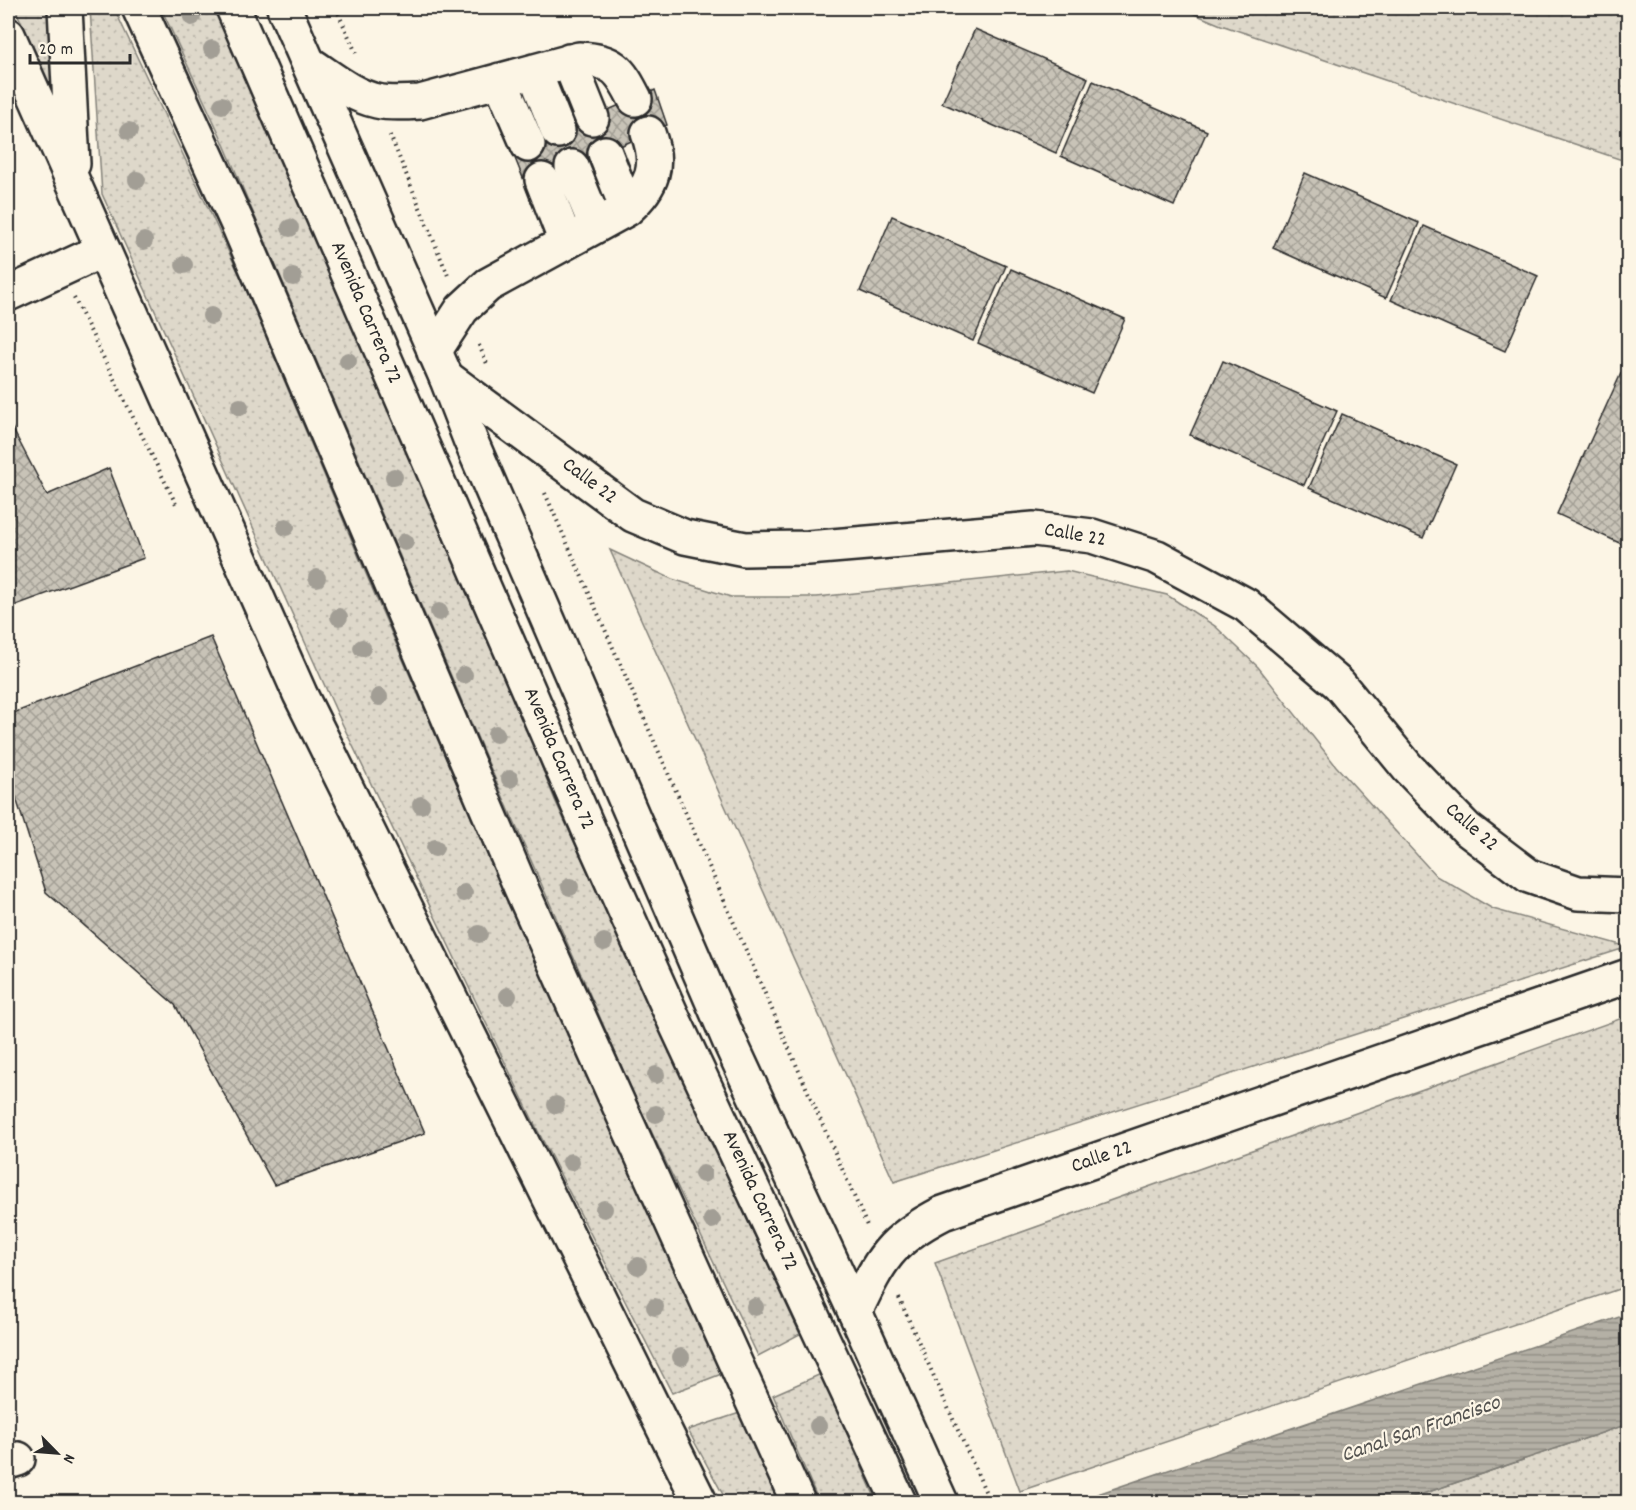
<svg xmlns="http://www.w3.org/2000/svg" width="1636" height="1510" font-family="Dekko,sans-serif">
	<style>
		.green { fill: url(#green-dots); stroke: #84827a; stroke-width: 1.5 }
		.water { fill: url(#water-rules); stroke: #7d7b74; stroke-width: 1.5 }
		.building { fill: url(#building-cross-hatch); stroke: #2b2b2b; stroke-width: 1.5 }
		.lines { fill: none; stroke-linecap: round; stroke-linejoin: round }
		.minor-casing { stroke: #2b2b2b; stroke-width: 38 }
		.highway-casing { stroke: #2b2b2b; stroke-width: 38 }
		.path { stroke: #2b2b2b; stroke-width: 4; stroke-dasharray: 1.5 4.5; stroke-linecap: butt }
		.minor { stroke: #fcf5e5; stroke-width: 33 }
		.highway { stroke: #fcf5e5; stroke-width: 33 }
		.tree { fill: #a29e95 }
		.labels { text-anchor: middle; dominant-baseline: central; stroke-width: 4.5; stroke-linejoin: round; paint-order: stroke }
		.street-label { font-size: 21px; fill: #2b2b2b; stroke: #fcf5e5 }
		.water-label { font-size: 22px; font-style: italic; fill: #545350; stroke: #fcf5e5 }
	</style>
	<defs>
		<pattern id="green-dots" width="8" height="8" patternUnits="userSpaceOnUse" patternTransform="scale(1.5)"><rect width="8" height="8" fill="#ded8ca"/><path d="M2 2h.1M6 6h.1" fill="none" stroke="#bfbaae" stroke-width="1.8" stroke-linecap="round"/></pattern>
		<pattern id="water-rules" width="6" height="5" patternUnits="userSpaceOnUse" patternTransform="scale(1.5)"><rect width="6" height="5" fill="#b4b0a5"/><path d="M0 2.5h6" fill="none" stroke="#938f87"/></pattern>
		<pattern id="building-cross-hatch" width="8" height="8" patternUnits="userSpaceOnUse" patternTransform="scale(1.5)"><rect width="8" height="8" fill="#c8c3b7"/><path d="M0 0l8 8M0 8l8-8" fill="none" stroke="#a39f95"/></pattern>
	</defs>
	<rect width="100%" height="100%" fill="#fcf5e5"/>
	<filter id="ink" filterUnits="userSpaceOnUse"><feTurbulence type="fractalNoise" baseFrequency=".0167" numOctaves="2"/><feDisplacementMap in="SourceGraphic" scale="12" xChannelSelector="R" yChannelSelector="G"/><feConvolveMatrix kernelMatrix="1 2 1 2 8 2 1 2 1" color-interpolation-filters="sRGB"/></filter>
	<g filter="url(#ink)">
		<path class="green" d="M15,8H52L63,118Z
			M90,8H114L241,278L375,595L517,923L724,1373L672,1393L538,1131L338,715L102,194Z
			M161,8H218L374,349L555,800L800,1334L758,1356L634,1095L490,767L220,135Z
			M1180,8H1628V162L1221,25Z
			M610,550L672,579L731,597H817L1067,571L1167,595L1215,626L1258,667L1336,766L1436,876L1493,909L1628,947L894,1182Z
			M1628,1016V1286L1020,1491L935,1263Z
			M821,1374L877,1502H819L773,1395Z
			M743,1412L785,1502H727L688,1430Z
			M1628,1424V1502H1399Z"/>
		<path class="water" d="M1628,1314V1424L1399,1502H1074Z"/>
		<path class="building" d="M975,29L1088,78L1056,153L942,103Z
			M1093,81L1207,131L1174,206L1061,156Z
			M655,90L667,125L527,188L512,151Z
			M1305,173L1419,223L1386,298L1273,248Z
			M892,216L1006,266L973,341L860,291Z
			M1424,226L1538,276L1505,351L1391,300Z
			M1011,269L1125,319L1092,393L978,343Z
			M1628,358V547L1557,514Z
			M1223,361L1337,411L1304,485L1190,435Z
			M1342,414L1456,464L1423,538L1309,488Z
			M8,420L47,495L109,468L144,558L8,608Z
			M211,637L425,1133L274,1185L175,1005L46,892L8,773V715Z"/>
		<g class="lines">
			<g class="minor-casing">
				<path id="minor" d="M569,61L592,118
					M310,64C330,77 353,96 377,101C390,104 406,103 420,102L579,59C613,60 620,69 635,99
					M534,71L558,131
					M500,80L528,145
					M605,153L627,209
					M572,167L596,226
					M542,180L566,242
					M8,294L103,250
					M434,352L462,309L488,285L627,209C653,186 660,166 648,133
					M446,377L633,515L685,537L745,549L808,548L1034,529L1092,536L1157,557L1246,605L1339,684L1408,768L1467,829L1529,876L1578,893L1628,895
					M855,1312C880,1259 890,1240 943,1213L1628,976
					M8,1462L18,1459"/>
			</g>
			<g class="highway-casing">
				<path id="highway" d="M65,8L73,164
					M139,8L240,229L521,888L798,1502
					M233,8L592,837L674,1020L899,1502
					M284,8L446,377L470,439L729,1040L855,1312L941,1502
					M8,35L300,694L700,1502"/>
			</g>
			<path class="path" d="M336,8L356,53
				M390,135L449,278
				M74,298L176,504
				M479,345L488,366
				M545,493L868,1228
				M899,1298L990,1502"/>
			<use href="#minor" class="minor"/>
			<use href="#highway" class="highway"/>
		</g>
		<g class="tree">
			<circle cx="192" cy="17" r="9"/>
			<circle cx="212" cy="49" r="9"/>
			<circle cx="222" cy="105" r="9"/>
			<circle cx="129" cy="131" r="9"/>
			<circle cx="137" cy="180" r="9"/>
			<circle cx="290" cy="228" r="9"/>
			<circle cx="144" cy="241" r="9"/>
			<circle cx="184" cy="265" r="9"/>
			<circle cx="293" cy="277" r="9"/>
			<circle cx="211" cy="316" r="9"/>
			<circle cx="348" cy="361" r="9"/>
			<circle cx="240" cy="407" r="9"/>
			<circle cx="394" cy="477" r="9"/>
			<circle cx="286" cy="527" r="9"/>
			<circle cx="405" cy="542" r="9"/>
			<circle cx="317" cy="578" r="9"/>
			<circle cx="439" cy="612" r="9"/>
			<circle cx="339" cy="617" r="9"/>
			<circle cx="362" cy="648" r="9"/>
			<circle cx="464" cy="675" r="9"/>
			<circle cx="379" cy="697" r="9"/>
			<circle cx="496" cy="734" r="9"/>
			<circle cx="510" cy="779" r="9"/>
			<circle cx="421" cy="805" r="9"/>
			<circle cx="435" cy="848" r="9"/>
			<circle cx="570" cy="887" r="9"/>
			<circle cx="464" cy="893" r="9"/>
			<circle cx="479" cy="934" r="9"/>
			<circle cx="604" cy="942" r="9"/>
			<circle cx="508" cy="996" r="9"/>
			<circle cx="656" cy="1075" r="9"/>
			<circle cx="556" cy="1105" r="9"/>
			<circle cx="656" cy="1114" r="9"/>
			<circle cx="571" cy="1162" r="9"/>
			<circle cx="703" cy="1174" r="9"/>
			<circle cx="604" cy="1209" r="9"/>
			<circle cx="712" cy="1220" r="9"/>
			<circle cx="638" cy="1266" r="9"/>
			<circle cx="655" cy="1307" r="9"/>
			<circle cx="755" cy="1307" r="9"/>
			<circle cx="681" cy="1357" r="9"/>
			<circle cx="818" cy="1426" r="9"/>
		</g>
	</g>
	<g class="labels">
		<g class="street-label">
			<text transform="translate(365 313) rotate(67)">Avenida Carrera 72</text>
			<text transform="translate(589 482) rotate(37)">Calle 22</text>
			<text transform="translate(1075 536) rotate(10)">Calle 22</text>
			<text transform="translate(558 759) rotate(67)">Avenida Carrera 72</text>
			<text transform="translate(1471 828) rotate(41)">Calle 22</text>
			<text transform="translate(1102 1158) rotate(-19)">Calle 22</text>
			<text transform="translate(759 1201) rotate(65)">Avenida Carrera 72</text>
		</g>
		<g class="water-label">
			<text transform="translate(1421 1430) rotate(-19)">Canal San Francisco</text>
		</g>
	</g>
	<rect width="1636" height="1510" fill="none" stroke="#fcf5e5" stroke-width="30"/>
	<rect x="15" y="15" width="1606" height="1480" fill="none" stroke="#2b2b2b" stroke-width="2" filter="url(#ink)"/>
	<g transform="translate(57 1453) rotate(115)" stroke="#fcf5e5" stroke-width="4.5" paint-order="stroke">
	<path d="M0-4.5L10 22L0 15L-10 22Z" fill="#2b2b2b"/>
	<text y="-9" font-size="16" font-weight="bold" text-anchor="middle" fill="#2b2b2b">N</text>
	</g>
	<path d="M30 54v9h100v-9" fill="none" stroke="#2b2b2b" stroke-width="3"/>
	<text x="39" y="54" font-size="18" fill="#2b2b2b" stroke="#fcf5e5" stroke-width="4.5" paint-order="stroke">20 m</text>
</svg>
